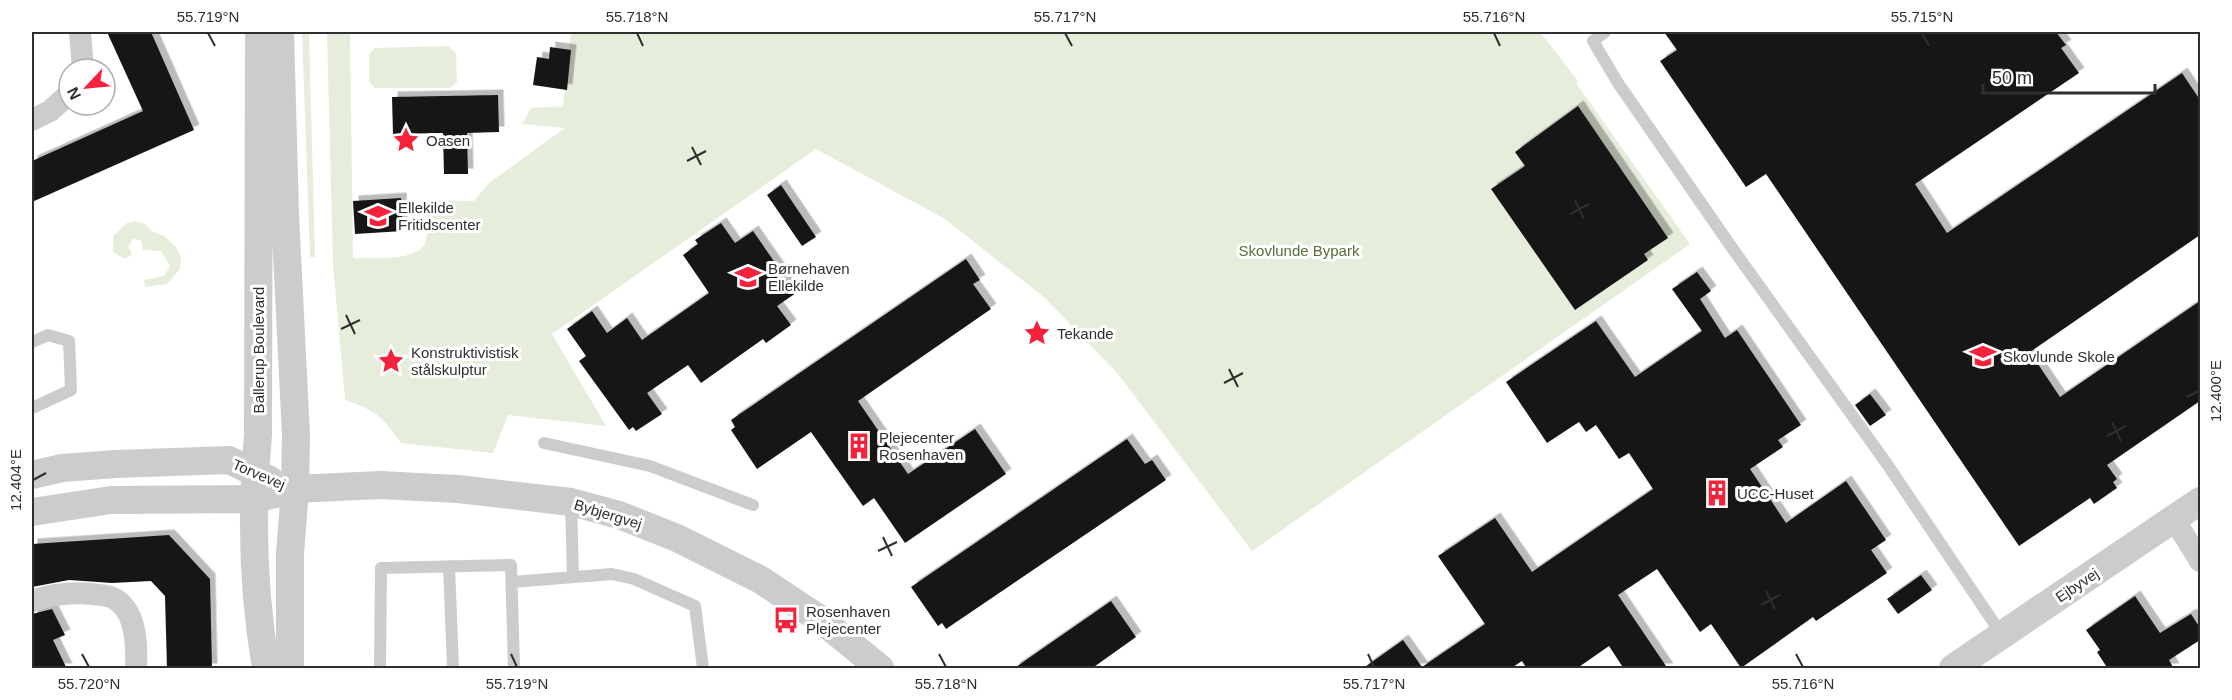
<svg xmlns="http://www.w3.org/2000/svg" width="2232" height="700" font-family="Helvetica,sans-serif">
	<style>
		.green { fill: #e6eddb }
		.building { fill: #161616; filter: url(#shadow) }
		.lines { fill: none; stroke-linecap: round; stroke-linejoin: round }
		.service { stroke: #ccc; stroke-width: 12 }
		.minor { stroke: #ccc; stroke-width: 22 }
		.tertiary { stroke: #ccc; stroke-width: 28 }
		.ticks { fill: none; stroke: #2f2f2f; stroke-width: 2 }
		.labels { text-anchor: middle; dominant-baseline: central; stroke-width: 6; stroke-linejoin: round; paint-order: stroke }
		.poi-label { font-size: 15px; fill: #2f2f2f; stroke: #fff; text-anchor: start }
		.park-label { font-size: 15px; fill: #546f38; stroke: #fff }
		.street-label { font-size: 15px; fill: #2f2f2f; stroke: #fff }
		.neatline { fill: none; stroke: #2f2f2f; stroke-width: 2 }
		.ticks-label { font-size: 15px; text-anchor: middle; fill: #2f2f2f }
	</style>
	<defs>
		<filter id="shadow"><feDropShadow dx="5.5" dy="-5.5" stdDeviation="0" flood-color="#0004"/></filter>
	</defs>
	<rect width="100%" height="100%" fill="#fff"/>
	<path class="green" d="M302,32H309L315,257H310Z
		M327,32H350L353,258C371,258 417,262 425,243C429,234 427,212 428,200L474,201L489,183L565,128L522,124L531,108L563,106L571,32H1540L1578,81L1576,83L1690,244L1252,551L1118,374L1045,298L945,219L816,149L552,334L606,426L508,415L493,453L401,443C382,416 377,411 345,400L333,264Z
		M449,46L456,53L457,82L450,88H375L369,82V54L375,48Z
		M136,221L145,224L153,232L164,236L176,247L181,258L180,269L167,284L145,287L144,280L164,276L170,266L161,251L143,250L141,240L133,239L128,246L132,254L125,259L113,252V236L127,223Z"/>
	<path class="building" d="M107,32H151L194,130L32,202V161L143,111Z
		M1664,32H2056L2066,45L2061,48L2079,73L1915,184L1947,233L2182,73L2200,100V235L2030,352L2060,397L2200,301V401L2107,465L2117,479L2113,482L2117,488L2094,504L2090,498L2019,546L1766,174L1746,187L1660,61L1677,50Z
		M550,47L571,50L567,90L533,85L537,57L549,59Z
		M498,95L499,132L467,133L468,174H444L443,133L393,134L392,97Z
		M1578,106L1668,238L1644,254L1648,260L1575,310L1491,189L1525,166L1515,152Z
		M781,185L816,237L802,246L767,195Z
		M401,198L403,231L355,234L353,201Z
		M721,223L735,243L753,231L796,293L777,306L791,325L766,343L763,339L701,383L688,365L647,393L662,414L636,431L633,427L629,430L579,361L586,356L567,329L592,311L607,333L627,318L642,340L709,293L683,255L698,244L695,240Z
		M966,259L980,280L973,284L991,309L858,401L908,474L975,429L1006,474L905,543L874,498L863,506L811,432L757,469L731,430L735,427L731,420Z
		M1697,272L1711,291L1700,299L1725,338L1737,330L1801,425L1778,440L1783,447L1750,469L1786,523L1846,481L1886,540L1871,550L1887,573L1816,621L1813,617L1741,668L1711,624L1700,632L1657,569L1618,595L1668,669H1624L1609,646L1576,669H1527L1522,661L1510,669H1362L1403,640L1422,667L1485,624L1438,556L1495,518L1532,572L1653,489L1629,453L1619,459L1596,425L1586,432L1579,422L1547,443L1506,382L1596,321L1635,377L1702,331L1672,289Z
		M1870,394L1886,415L1870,426L1855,405Z
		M1127,439L1145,464L1152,460L1166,480L946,629L942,623L938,626L911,587Z
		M169,535L210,579L212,669H167L165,596L151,581L112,583L69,580L32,587V544Z
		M1921,575L1932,590L1898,614L1887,599Z
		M2135,596L2160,633L2191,614L2200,628V640L2169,660L2174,669H2108L2097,652L2100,650L2086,630Z
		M1111,601L1136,637L1091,669H1013Z
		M52,609L65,635L53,640L67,669H32V614Z"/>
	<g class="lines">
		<path class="service" d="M1605,32L1593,41L1618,83L1730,245L1887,464L2002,635
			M32,342L48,335L69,341L71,390L32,408
			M544,443L650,466L753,505
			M571,502L573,576
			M449,566L453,668
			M512,582L612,574L634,579L695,606L703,668
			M380,668L381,568L511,565L514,668"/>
		<path class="minor" d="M80,32L83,69
			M32,120L50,111L69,94
			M2174,519L2200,561
			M32,601C52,594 71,592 92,594C99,595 109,595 115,599C137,612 137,647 136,668"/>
		<path class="tertiary" d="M259,32L258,434C251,511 253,592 266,668
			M280,32L285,214L296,435L295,489L290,554V668
			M32,475L62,468L116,464L229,460L270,480
			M32,512L111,500L255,499L295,489L380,485L458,489L571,502L619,515L677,538L761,580L821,620L880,668
			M1953,668L2200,501"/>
	</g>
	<path class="ticks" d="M208,33L215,46M637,33L643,46M1065,33L1072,46M1494,33L1500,46M1922,33L1929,46M692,147L701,165M687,161L706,151M1575,200L1584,219M1570,214L1589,204M346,315L355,334M341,329L360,320M1229,369L1238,387M1224,383L1243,373M2186,397L2199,391M2112,422L2121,441M2107,436L2126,426M33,480L46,473M883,537L892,556M878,551L897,542M1766,591L1775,609M1761,605L1780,595M82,654L89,667M511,654L517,667M939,654L946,667M1368,654L1374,667M1796,654L1803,667"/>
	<defs>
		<g id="sight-bare" transform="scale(2.07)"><path d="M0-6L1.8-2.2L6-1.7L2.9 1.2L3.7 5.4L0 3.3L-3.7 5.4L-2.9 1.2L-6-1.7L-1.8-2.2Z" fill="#f5223b" stroke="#fff" stroke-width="2.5" paint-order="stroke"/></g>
		<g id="school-bare" transform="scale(2.07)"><path d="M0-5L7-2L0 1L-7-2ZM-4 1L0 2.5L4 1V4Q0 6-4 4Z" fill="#f5223b" stroke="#fff" stroke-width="2.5" paint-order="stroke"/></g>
		<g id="building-bare" transform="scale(2.07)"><path d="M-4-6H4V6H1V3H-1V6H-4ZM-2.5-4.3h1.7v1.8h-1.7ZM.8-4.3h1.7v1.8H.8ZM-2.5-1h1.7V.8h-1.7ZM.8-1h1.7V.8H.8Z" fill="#f5223b" stroke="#fff" stroke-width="2.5" paint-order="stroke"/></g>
		<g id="bus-bare" transform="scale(2.07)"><path d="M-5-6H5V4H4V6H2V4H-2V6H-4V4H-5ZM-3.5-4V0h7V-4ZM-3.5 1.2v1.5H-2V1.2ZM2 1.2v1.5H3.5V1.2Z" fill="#f5223b" stroke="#fff" stroke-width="2.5" paint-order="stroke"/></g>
	</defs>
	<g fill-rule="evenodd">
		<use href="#sight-bare" x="406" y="140"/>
		<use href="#school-bare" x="378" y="216"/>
		<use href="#school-bare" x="748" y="277"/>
		<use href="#sight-bare" x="1037" y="333"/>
		<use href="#school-bare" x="1983" y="356"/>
		<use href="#sight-bare" x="391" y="361"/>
		<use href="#building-bare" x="859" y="446"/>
		<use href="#building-bare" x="1717" y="493"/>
		<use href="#bus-bare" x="786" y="620"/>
	</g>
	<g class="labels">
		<g class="poi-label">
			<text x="426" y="140">Oasen</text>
			<text x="398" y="207">Ellekilde<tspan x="398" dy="17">Fritidscenter</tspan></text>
			<text x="768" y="268">Børnehaven<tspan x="768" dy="17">Ellekilde</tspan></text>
			<text x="1057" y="333">Tekande</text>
			<text x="411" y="352">Konstruktivistisk<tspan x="411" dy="17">stålskulptur</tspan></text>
			<text x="2003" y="356">Skovlunde Skole</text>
			<text x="879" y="437">Plejecenter<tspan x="879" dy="17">Rosenhaven</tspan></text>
			<text x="1737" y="493">UCC-Huset</text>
			<text x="806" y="611">Rosenhaven<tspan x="806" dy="17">Plejecenter</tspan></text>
		</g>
		<g class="park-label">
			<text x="1299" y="250">Skovlunde Bypark</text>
		</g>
		<g class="street-label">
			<text transform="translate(258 350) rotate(-90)">Ballerup Boulevard</text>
			<text transform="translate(259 474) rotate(23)">Torvevej</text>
			<text transform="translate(608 514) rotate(17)">Bybjergvej</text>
			<text transform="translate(2077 585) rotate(-34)">Ejbyvej</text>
		</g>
	</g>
	<rect width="2232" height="700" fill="none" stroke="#ffffff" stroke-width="66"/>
	<g transform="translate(87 87) rotate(244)"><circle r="28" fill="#ffffff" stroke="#acacac" stroke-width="1.5"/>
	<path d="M0-4.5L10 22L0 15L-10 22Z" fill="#f5223b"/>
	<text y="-9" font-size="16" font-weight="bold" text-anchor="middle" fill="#2f2f2f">N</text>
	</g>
	<path d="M1983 84v9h172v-9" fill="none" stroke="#2f2f2f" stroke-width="3"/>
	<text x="1992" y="84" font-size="18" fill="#2f2f2f" stroke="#ffffff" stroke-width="4.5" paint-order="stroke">50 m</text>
	<rect x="33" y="33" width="2166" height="634" class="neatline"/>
	<g class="ticks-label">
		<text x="208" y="22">55.719°N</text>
		<text x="637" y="22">55.718°N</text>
		<text x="1065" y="22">55.717°N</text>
		<text x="1494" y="22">55.716°N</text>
		<text x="1922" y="22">55.715°N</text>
		<text transform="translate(2216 391) rotate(-90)" y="5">12.400°E</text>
		<text transform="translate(16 480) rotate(-90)" y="5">12.404°E</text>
		<text x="89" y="689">55.720°N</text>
		<text x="517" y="689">55.719°N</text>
		<text x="946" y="689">55.718°N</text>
		<text x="1374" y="689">55.717°N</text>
		<text x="1803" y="689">55.716°N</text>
	</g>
</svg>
